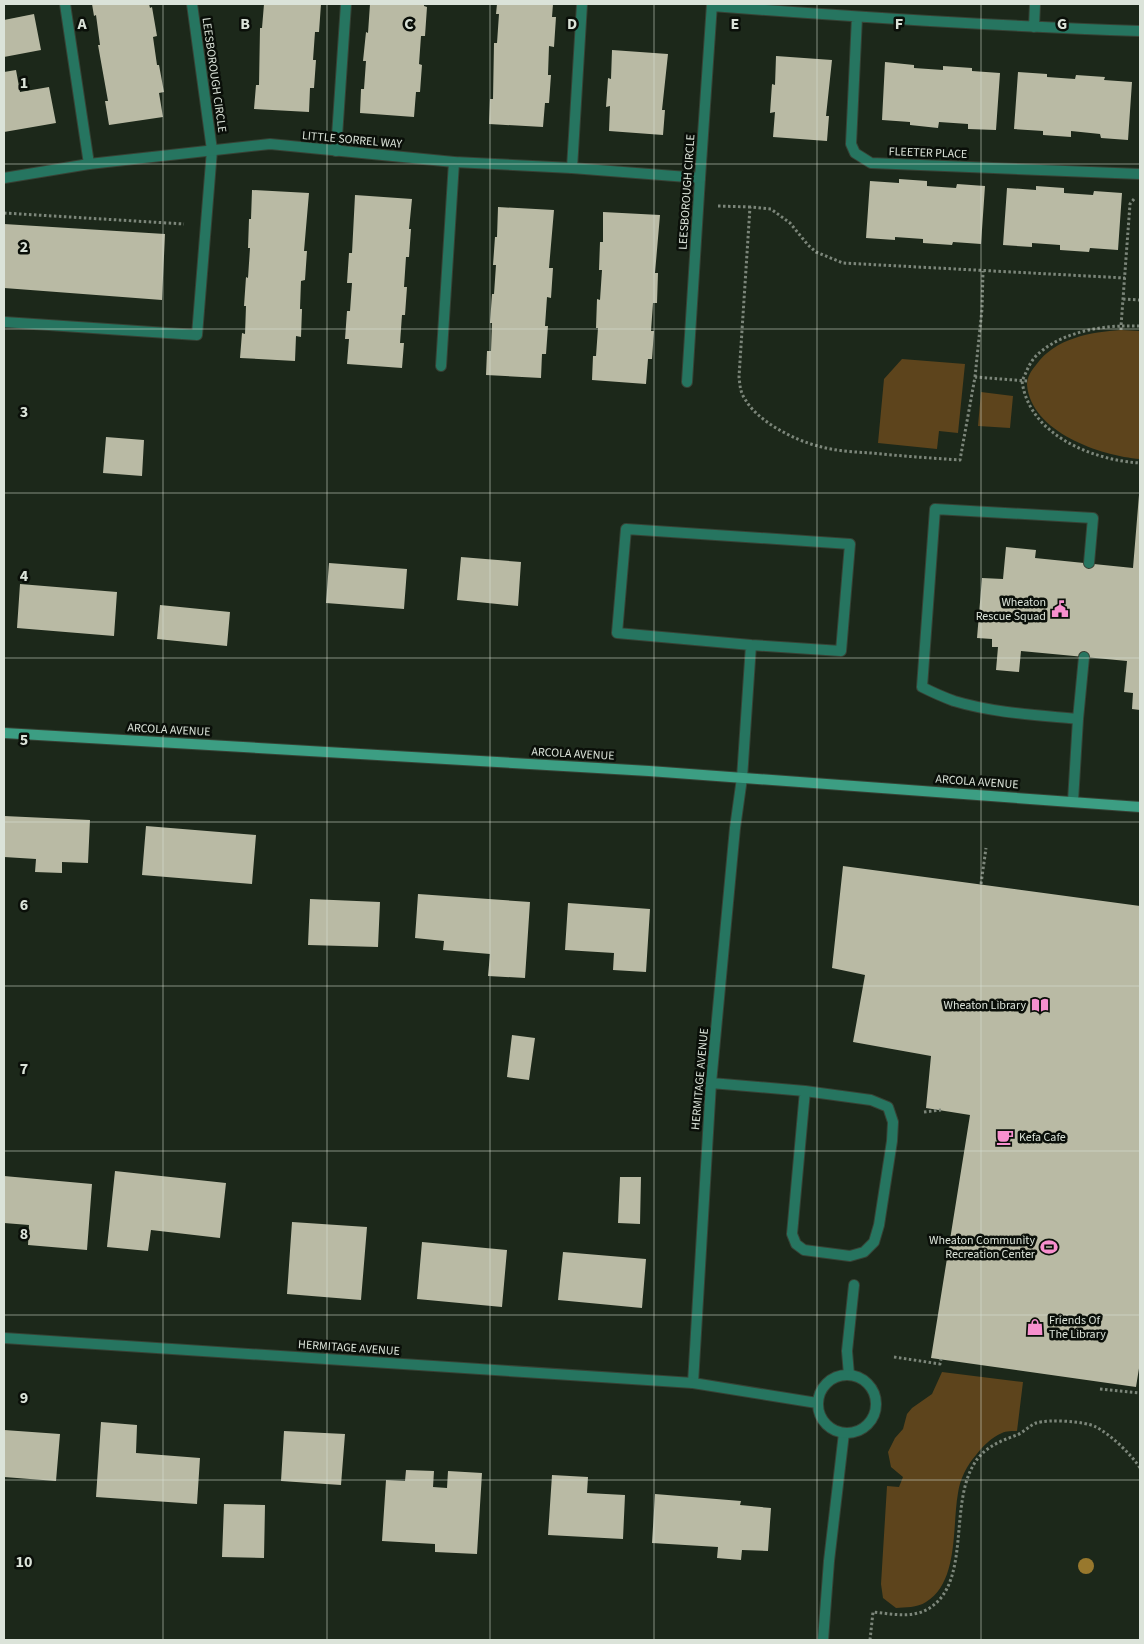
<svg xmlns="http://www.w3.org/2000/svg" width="1144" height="1644" font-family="'Source Sans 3',sans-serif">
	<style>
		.green { fill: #5d441c }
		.building { fill: #b9baa4 }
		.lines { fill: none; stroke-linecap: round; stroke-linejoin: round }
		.lane-casing { stroke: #374235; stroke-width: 12 }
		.street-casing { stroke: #374235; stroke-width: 12 }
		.secondary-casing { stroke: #374235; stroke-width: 12 }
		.path { stroke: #7c867a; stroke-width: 3; stroke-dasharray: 2.5 2.5; stroke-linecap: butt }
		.lane { stroke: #267560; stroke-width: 10 }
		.street { stroke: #267560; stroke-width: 10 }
		.secondary { stroke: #3c9e83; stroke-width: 10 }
		.tree { fill: #98782d }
		.grid { fill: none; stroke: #dbe3d9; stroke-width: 1; stroke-opacity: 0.55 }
		.labels { text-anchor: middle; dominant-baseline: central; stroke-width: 5; stroke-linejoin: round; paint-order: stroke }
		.street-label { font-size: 12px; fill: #dbe3d9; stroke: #0a0f09 }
		.poi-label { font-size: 12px; fill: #dbe3d9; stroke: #0a0f09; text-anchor: end }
		.grid-label { font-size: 16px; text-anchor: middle; font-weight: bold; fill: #dbe3d9; stroke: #0a0f09; stroke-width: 5; stroke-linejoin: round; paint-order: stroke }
	</style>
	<rect width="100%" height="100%" fill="#1c281a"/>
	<path class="green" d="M1121,330L1140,331V459C1101,456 1031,432 1027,385C1027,377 1031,371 1036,365C1055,338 1091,332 1121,330Z
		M902,359L965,364L958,433L939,431L937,449L878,443L884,379Z
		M981,392L1013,396L1010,428L978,426Z
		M942,1372L1023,1382L1017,1431C1013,1431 1006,1431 1002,1433C992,1437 982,1447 976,1455C967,1465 960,1479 958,1493C952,1526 959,1582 926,1602C917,1608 905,1607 896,1608L883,1598L881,1584L887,1486L899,1487L903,1477L891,1467L888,1452L895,1438L903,1429L907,1414L912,1408L932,1394Z"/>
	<path class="building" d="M92,4H149L150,8L152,7L157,36L153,37L157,65H159L164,92L159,93L163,117L109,125L105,101H108L98,45H100L96,15L94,16Z
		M264,4H321L319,32H315L313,60H316L314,88H310L309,112L254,109L256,85H259L260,28H262Z
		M370,4H424V6L427,7L425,36H421L419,64L422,65L420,92H416L414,117L360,113L361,89H364L366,61H363L366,32L368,33Z
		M497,4H553L552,17H556L554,47L549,46L548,75H551L549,103H545L543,127L489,124L490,99H493L494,43H497L499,14H496Z
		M34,14L41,50L4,57V20Z
		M612,50L668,54L662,110H665L663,135L609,131L610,106L606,107L608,78L611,79Z
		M776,56L832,60L826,116H829L827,141L773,137L775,112L770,113L772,84L775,85Z
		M885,62L914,65V68L943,70V66L972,68V71L1000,73L996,130L968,129V124L939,122L938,128L910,125V122L882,120Z
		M16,70L20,92L49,87L56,123L4,132V72Z
		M1018,72L1047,74V77L1075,79L1076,75L1105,77L1104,80L1132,82L1128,140L1101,138L1100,134L1071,131V137L1043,135V131L1014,129Z
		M899,179L927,181V186L956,188L957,184L985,186L981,244L953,242L952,245L923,243V239L895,237V240L866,238L870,181L899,183Z
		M1036,186L1064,188V193L1093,195L1094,191L1122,193L1118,250L1090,248L1089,252L1060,250V245L1032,243V247L1003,245L1007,188L1036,190Z
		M252,190L309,193L304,251H307L305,280L301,281L300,309H302L301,337L296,336L295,361L240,358L242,333L245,334L246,306H244L246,277L248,278L250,248H248L249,219H251Z
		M355,195L412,199L409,229H411L409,257H406L404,287H407L405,315H402L400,343H404L402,368L347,364L349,339H345L347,311H350L352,283H347L349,253H352Z
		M498,207L554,210L549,268H553L551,298L547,297L545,326H548L546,354H542L541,378L486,375L487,351H491L492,323H490L492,294H494L496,265H493L495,237H497Z
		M603,212L660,215L655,273H658L657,303H653L651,331H654L652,359H648L646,384L592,380L593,356H596L598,328H596L597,299L600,300L602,270H599L600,242H603Z
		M4,224L165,234L162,300L4,288Z
		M106,437L144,440L142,476L103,473Z
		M1139,495H1140V710L1132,709L1133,693L1124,692L1127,661L1021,651L1019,672L996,670L998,647H992V639L977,638L982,578L1003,579L1006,547L1036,550L1035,558L1133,568Z
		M461,557L521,562L518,606L457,600Z
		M329,563L407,569L404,609L326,603Z
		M20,584L117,592L114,636L17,628Z
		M160,605L230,612L227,646L157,639Z
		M4,816L90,820L88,863L62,862V873L35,872L36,859L4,857Z
		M146,826L256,835L252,884L142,875Z
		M843,866L1140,906V1362L1136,1387L931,1358L970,1115L926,1108L931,1056L853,1042L865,975L832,968Z
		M418,894L530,902L525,978L488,976L490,954L443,950L444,941L415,938Z
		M310,899L380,902L378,947L308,945Z
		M568,903L650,909L646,972L613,970L614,953L565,950Z
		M512,1035L535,1038L529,1080L507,1077Z
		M115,1171L226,1183L220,1238L151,1230L148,1251L107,1247Z
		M4,1176L92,1184L87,1250L28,1245L29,1225L4,1223Z
		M620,1177H641L640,1224L618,1223Z
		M292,1222L367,1227L361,1300L287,1294Z
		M422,1242L507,1250L502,1307L417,1299Z
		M563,1252L646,1259L642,1308L558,1300Z
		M101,1422L137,1425L136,1453L200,1458L197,1504L96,1497Z
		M4,1430L60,1434L56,1481L4,1477Z
		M284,1431L345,1434L341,1485L281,1481Z
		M406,1470L434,1471L433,1487L447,1488L448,1471L482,1473L477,1554L435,1552V1544L382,1541L386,1480L405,1481Z
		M552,1475L588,1477L587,1493L625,1495L623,1539L548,1535Z
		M655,1494L741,1501L740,1505L771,1508L768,1551L742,1550L741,1560L717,1558L718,1547L652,1543Z
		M224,1504L265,1505L264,1558L222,1557Z"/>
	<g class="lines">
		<g class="lane-casing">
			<path id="lane" d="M65,4L89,164
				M336,151L346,4
				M572,168L582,4
				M4,322L197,335L212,150
				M441,366L454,162
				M687,382L700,178
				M1078,719C1036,715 994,713 954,701C943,697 932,692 922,687L935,509L1093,518L1089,563
				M1073,801L1078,719L1084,657
				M711,1083L805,1091L792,1234L796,1244L804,1250L850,1256L864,1252L874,1242L879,1225L892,1141L893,1122L888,1107L871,1100L805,1091
				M849,1375L847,1351L854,1285
				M693,1383L711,1083L735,828L742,778L751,645L617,633L626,529L850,544L841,651L751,645
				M823,1640L829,1561L844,1433"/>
		</g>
		<g class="street-casing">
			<path id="street" d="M192,4L212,150
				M712,6C854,17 997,26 1140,31
				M857,17L851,144L855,153L871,163L1140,174
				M1034,27L1035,4
				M4,178L89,164L270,144L454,162L572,168L700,178L712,4
				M4,1338L663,1381L693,1383L817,1403
				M818 1404a29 29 0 1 1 58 0a29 29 0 1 1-58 0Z"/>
		</g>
		<g class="secondary-casing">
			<path id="secondary" d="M4,733L649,771L1140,807"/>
		</g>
		<path class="path" d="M1134,199L1130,204L1121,326C1093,327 1056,335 1035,357C1029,364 1026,373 1022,381C1029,435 1092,460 1140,463
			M718,206L750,207
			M4,213L184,224
			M1123,299L1140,300
			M1121,330V326H1140
			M975,377L982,309L983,271
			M1027,381L975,377L960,460C930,458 901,456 871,453C854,452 835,451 818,446C794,440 757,421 745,399C740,392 740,385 739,377L750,207L771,209L790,223L808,245L816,252L843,263L1125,278
			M981,884L986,848
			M924,1112L941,1110
			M894,1357L940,1364L941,1359
			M1100,1389L1140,1393
			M870,1640L873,1612C894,1614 917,1620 935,1604C969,1575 950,1503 974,1464C983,1448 1000,1441 1017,1435C1024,1432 1029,1426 1036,1423C1048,1419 1085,1421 1096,1427C1110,1434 1132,1455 1140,1468"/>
		<use href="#lane" class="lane"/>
		<use href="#street" class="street"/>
		<use href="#secondary" class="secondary"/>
	</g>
	<circle class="tree" cx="1086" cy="1566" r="8"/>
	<path class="grid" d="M163,4V1640M327,4V1640M490,4V1640M654,4V1640M817,4V1640M981,4V1640M4,164H1140M4,329H1140M4,493H1140M4,658H1140M4,822H1140M4,986H1140M4,1151H1140M4,1315H1140M4,1480H1140"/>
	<defs>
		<g id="civic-bare" transform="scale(1.35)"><path d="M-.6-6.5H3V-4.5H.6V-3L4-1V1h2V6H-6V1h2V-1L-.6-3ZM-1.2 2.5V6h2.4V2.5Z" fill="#f790ce" stroke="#0a0f09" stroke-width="2.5" paint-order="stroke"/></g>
		<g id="library-bare" transform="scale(1.35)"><path d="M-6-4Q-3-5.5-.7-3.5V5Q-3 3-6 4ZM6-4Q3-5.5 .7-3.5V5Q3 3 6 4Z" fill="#f790ce" stroke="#0a0f09" stroke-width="2.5" paint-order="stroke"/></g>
		<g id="cafe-bare" transform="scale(1.35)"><path d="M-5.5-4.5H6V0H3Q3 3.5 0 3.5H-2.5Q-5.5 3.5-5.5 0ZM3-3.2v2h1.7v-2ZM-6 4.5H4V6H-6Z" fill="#f790ce" stroke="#0a0f09" stroke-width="2.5" paint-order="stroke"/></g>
		<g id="stadium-bare" transform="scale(1.35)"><path d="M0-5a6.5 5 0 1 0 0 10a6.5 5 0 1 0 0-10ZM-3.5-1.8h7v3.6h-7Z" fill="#f790ce" stroke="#0a0f09" stroke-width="2.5" paint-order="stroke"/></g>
		<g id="shop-bare" transform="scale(1.35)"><path d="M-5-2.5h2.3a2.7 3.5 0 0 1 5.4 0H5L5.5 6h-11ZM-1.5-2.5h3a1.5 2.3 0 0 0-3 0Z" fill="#f790ce" stroke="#0a0f09" stroke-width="2.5" paint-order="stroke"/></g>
	</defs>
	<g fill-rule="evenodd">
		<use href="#civic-bare" x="1060" y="609"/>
		<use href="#library-bare" x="1040" y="1005"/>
		<use href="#cafe-bare" x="1005" y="1137"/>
		<use href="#stadium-bare" x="1049" y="1247"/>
		<use href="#shop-bare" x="1035" y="1327"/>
	</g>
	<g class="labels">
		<g class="street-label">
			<text transform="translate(214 75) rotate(82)">LEESBOROUGH CIRCLE</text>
			<text transform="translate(352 140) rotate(5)">LITTLE SORREL WAY</text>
			<text transform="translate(928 153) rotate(2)">FLEETER PLACE</text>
			<text transform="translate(687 192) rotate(-86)">LEESBOROUGH CIRCLE</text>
			<text transform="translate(169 730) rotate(3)">ARCOLA AVENUE</text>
			<text transform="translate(573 754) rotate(3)">ARCOLA AVENUE</text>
			<text transform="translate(977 782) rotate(4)">ARCOLA AVENUE</text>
			<text transform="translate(700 1079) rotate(-85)">HERMITAGE AVENUE</text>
			<text transform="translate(349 1348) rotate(4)">HERMITAGE AVENUE</text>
		</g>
		<g class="poi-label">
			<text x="1046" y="602">Wheaton<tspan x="1046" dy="14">Rescue Squad</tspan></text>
			<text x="1026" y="1005">Wheaton Library</text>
			<text x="1019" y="1137" text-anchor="start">Kefa Cafe</text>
			<text x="1035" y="1240">Wheaton Community<tspan x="1035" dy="14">Recreation Center</tspan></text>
			<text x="1049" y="1320" text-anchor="start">Friends Of<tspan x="1049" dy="14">The Library</tspan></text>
		</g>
	</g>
	<g class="grid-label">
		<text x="82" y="29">A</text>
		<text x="245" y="29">B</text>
		<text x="409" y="29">C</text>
		<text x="572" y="29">D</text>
		<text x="735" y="29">E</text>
		<text x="899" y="29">F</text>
		<text x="1062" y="29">G</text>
		<text x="24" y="88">1</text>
		<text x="24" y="252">2</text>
		<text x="24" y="417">3</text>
		<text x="24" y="581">4</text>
		<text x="24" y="745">5</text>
		<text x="24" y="910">6</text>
		<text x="24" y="1074">7</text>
		<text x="24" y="1239">8</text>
		<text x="24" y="1403">9</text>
		<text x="24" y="1567">10</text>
	</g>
	<rect width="1144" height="1644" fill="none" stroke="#dbe3d9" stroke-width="10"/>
</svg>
